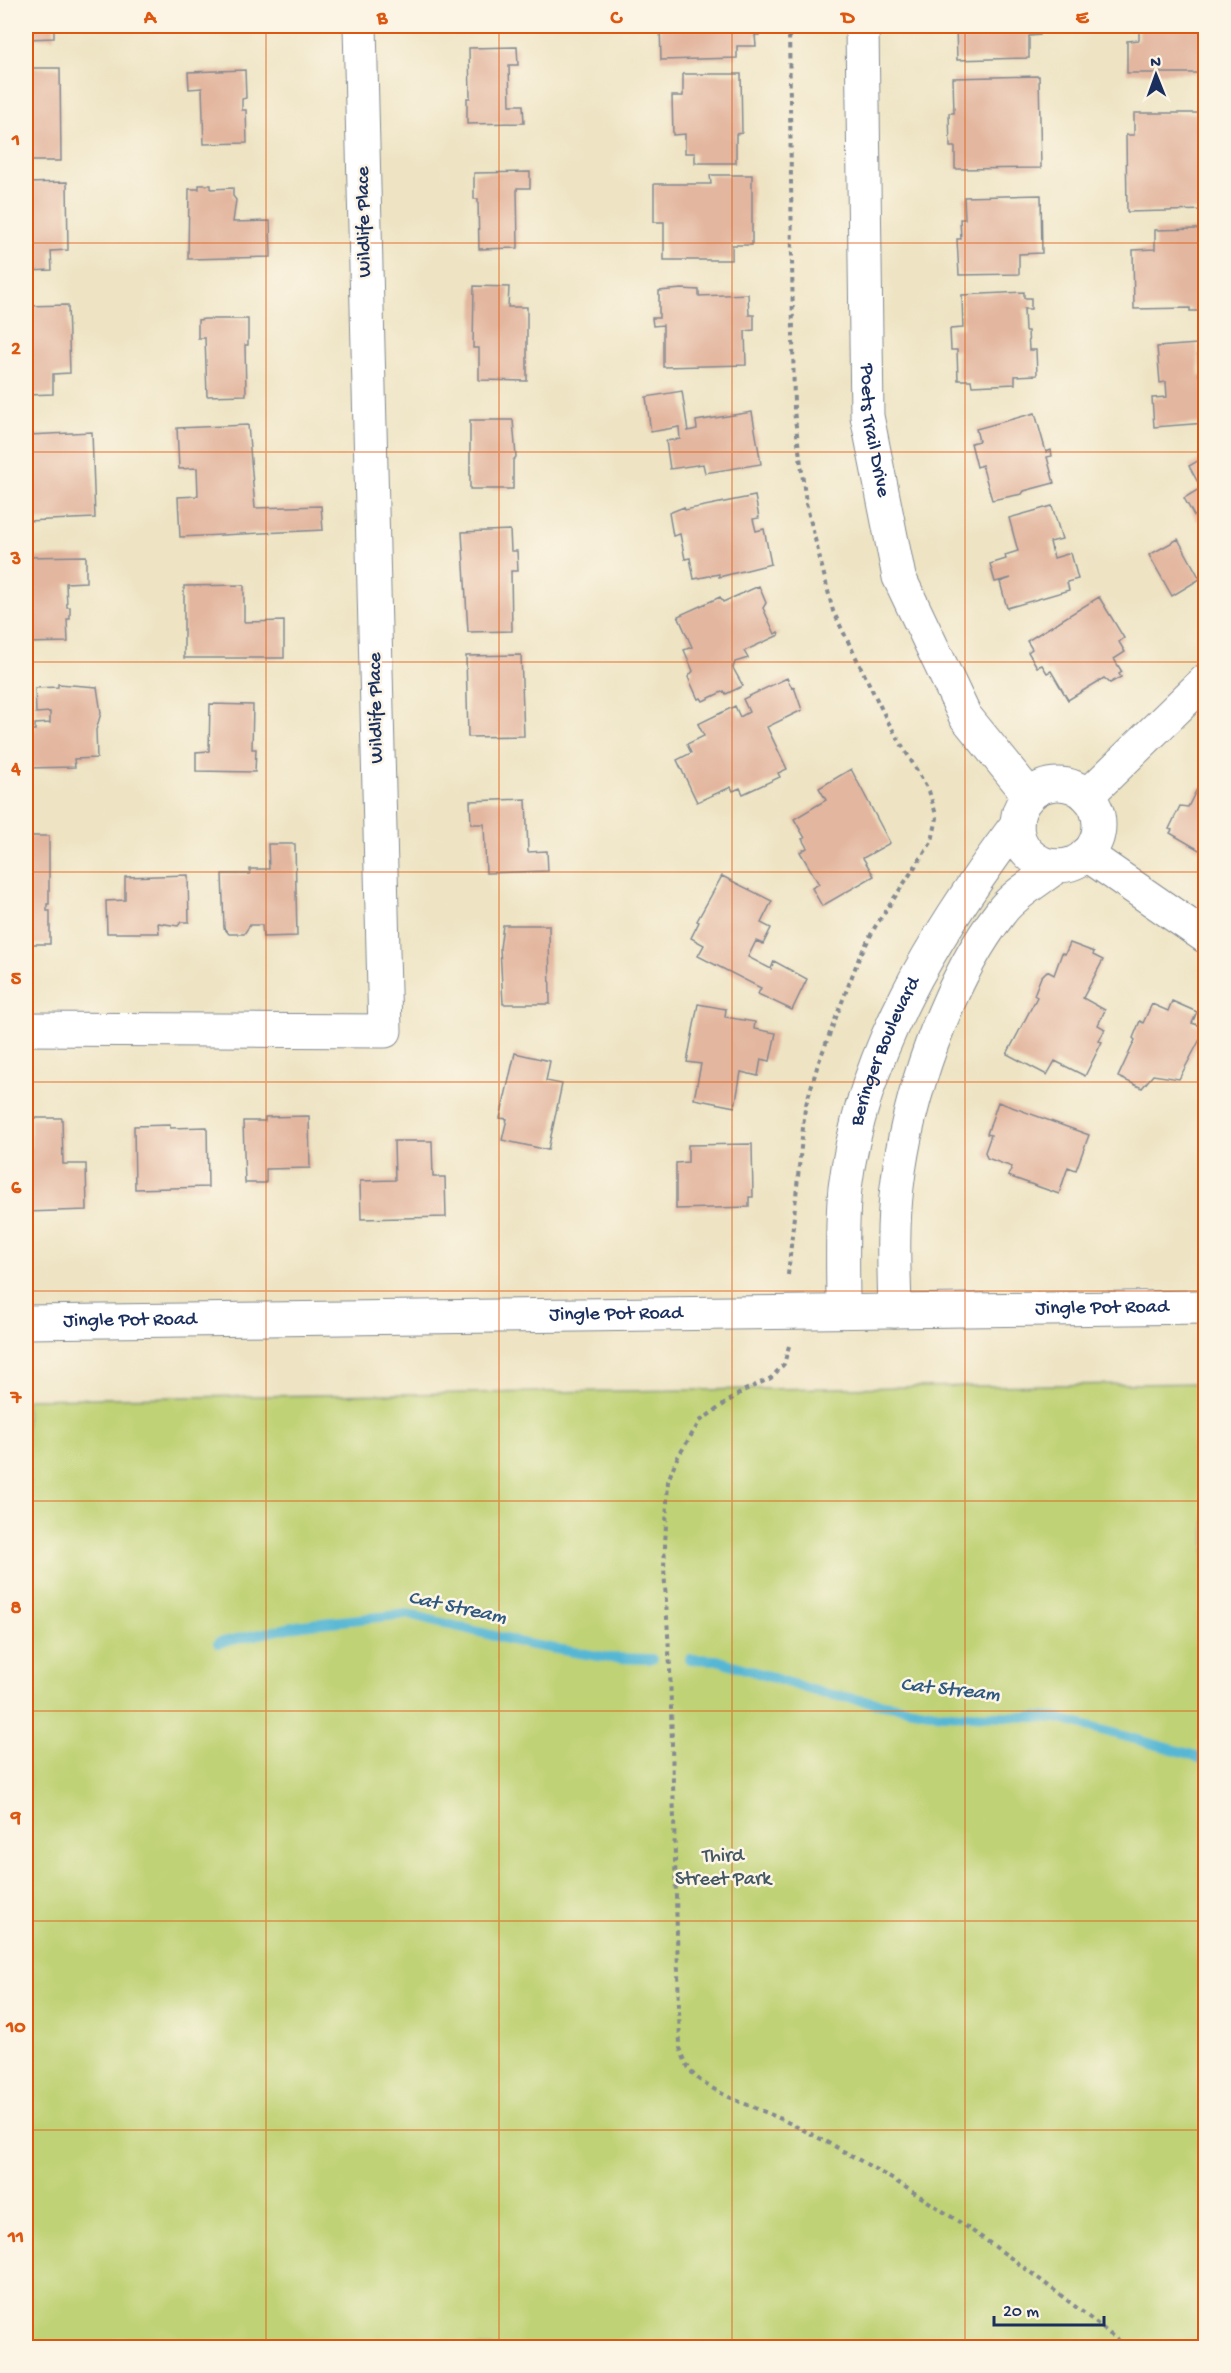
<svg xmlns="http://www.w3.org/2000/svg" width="1231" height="2373" font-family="'Gochi Hand',sans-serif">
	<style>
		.green { fill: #bfd275; stroke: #6d806a; stroke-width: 1.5 }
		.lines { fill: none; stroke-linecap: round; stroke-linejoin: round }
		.stream { stroke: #56b7d4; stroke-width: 10 }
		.building { fill: #e3b69f }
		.minor-casing { stroke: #848a91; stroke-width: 35 }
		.tertiary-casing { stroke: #848a91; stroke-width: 35 }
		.path { stroke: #848a91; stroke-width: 4; stroke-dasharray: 4.5 4.5; stroke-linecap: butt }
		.minor { stroke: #fff; stroke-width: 33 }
		.tertiary { stroke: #fff; stroke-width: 33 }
		.grid { fill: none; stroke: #de5710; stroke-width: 1.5; stroke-opacity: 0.55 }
		.labels { text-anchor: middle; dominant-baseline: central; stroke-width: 5; stroke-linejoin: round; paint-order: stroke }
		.street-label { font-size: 20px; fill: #1b2f5e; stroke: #fcf5e5 }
		.park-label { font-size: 20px; fill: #445864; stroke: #fcf5e5 }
		.water-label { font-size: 21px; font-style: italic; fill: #2d5881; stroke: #fcf5e5 }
		.neatline { fill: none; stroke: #de5710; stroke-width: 2 }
		.grid-label { font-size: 20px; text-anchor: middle; font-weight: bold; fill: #de5710 }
	</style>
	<rect width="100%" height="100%" fill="#fcf5e5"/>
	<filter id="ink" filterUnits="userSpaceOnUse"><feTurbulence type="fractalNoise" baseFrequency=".0167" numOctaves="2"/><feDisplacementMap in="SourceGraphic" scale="12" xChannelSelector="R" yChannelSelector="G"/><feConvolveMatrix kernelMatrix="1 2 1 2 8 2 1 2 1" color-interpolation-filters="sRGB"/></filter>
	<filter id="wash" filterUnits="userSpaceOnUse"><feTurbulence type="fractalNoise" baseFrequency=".008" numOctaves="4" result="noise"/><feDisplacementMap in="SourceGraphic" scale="24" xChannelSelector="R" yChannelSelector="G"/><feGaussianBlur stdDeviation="1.35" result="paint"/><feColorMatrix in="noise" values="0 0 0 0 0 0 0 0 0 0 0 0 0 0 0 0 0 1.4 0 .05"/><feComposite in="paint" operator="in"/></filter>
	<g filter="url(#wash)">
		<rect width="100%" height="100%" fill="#eee4c4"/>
		<path class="green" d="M1205,1383V2347H26V1399Z"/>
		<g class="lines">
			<path class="stream" d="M218,1643L302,1625L408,1614L526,1644L610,1658L652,1659
				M690,1659L717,1660L821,1693L941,1714L1057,1718L1190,1754L1206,1761"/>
		</g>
		<g id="blocks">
			<path class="building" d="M26,26H54V38L26,39Z
				M660,26H758L759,35H755L756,46H737V58L661,60Z
				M956,26H1040V35L1029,36V58L957,60Z
				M1139,26H1206V73H1127V41L1139,40Z
				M517,47L518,65H509L510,105H523L524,123L467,124V98H470L469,48Z
				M26,68H60L61,161H26Z
				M245,70L246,98L242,99V110H246L247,143L204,144L202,88L189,89L188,72Z
				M683,74H741L742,133L736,134V163H695V153H685V134L673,135L672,96H683Z
				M1039,76L1041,168L955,169V147H950L949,113H954L953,78Z
				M1134,113H1206V210L1127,212L1126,135H1134Z
				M530,172V188H517L518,248L479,249L478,199H474V173Z
				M710,175H752V245H732V260H664V222H654V184H711Z
				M67,182L68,250L51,251L52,270L26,271V183Z
				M199,185H211V189L233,188V196L236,200L233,222L270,221L271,257L188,259L189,189H199Z
				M1041,195L1042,253L1019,254V274L959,275L957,239H961L960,219H965L964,197Z
				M1197,229H1206V307L1199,308V311H1190V308L1134,309L1133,250L1155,249V230Z
				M474,286L509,287L508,307H527V381L479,380V348H473Z
				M682,289L699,290V296L748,294L749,315H754V330L745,331L746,365L663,367V325L653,326L652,318H659V291Z
				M1024,292V298H1031V309H1024L1025,331H1028L1029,350H1036L1037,375L1015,376V384L972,386L971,380H958L957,350H951L950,329L963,328L962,295Z
				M68,305L70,373L53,374V394L26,395V306Z
				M205,319H248V345H245L246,395L207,396L205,338H198V320Z
				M1197,344L1199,376L1206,375V423L1154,427L1152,398L1167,397L1166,382L1160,383L1157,347Z
				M682,391L688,431L697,429L696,421L752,412L761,464L705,473L703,464L670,469L666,441L680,439L679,427L651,432L646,397Z
				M1035,413L1046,452L1051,450L1052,456L1047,457L1054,483L1024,491L1022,494L992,500L982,465L977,467L971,443L979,441L976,429Z
				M470,420H513L516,457L513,460V489H470Z
				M248,425L255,508L321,506L323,530L180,537L178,497L198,496L197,468L179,469L177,428Z
				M92,432L95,518L26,521V433L28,435Z
				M1206,456V517L1197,521L1184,498L1201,488L1189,466Z
				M755,496L759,518L753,519L756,531L764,529L771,564L719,577V574L694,579L690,558L685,559L680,534L673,536L669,513L684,507L685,510Z
				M1052,506L1062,539L1050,542L1054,558L1071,553L1078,579L1067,582L1069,590L1007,608L1000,582L1011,578L995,582L990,564L1006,559L1005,555L1018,551L1009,518Z
				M510,530L511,551H517L518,571H511L512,631L468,632L462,532Z
				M1178,539L1200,579L1172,596L1149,555Z
				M86,556V582L66,583L67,607H70V619H67L68,642L26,643V557Z
				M244,585V622L284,621V658H184V586Z
				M759,586L766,603L763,608L775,634L778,632L779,635L744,651L748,658L735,662L733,668L743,686L726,694L724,691L703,701L701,698L698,699L688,677L693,671L684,650L692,647L678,616L720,597L723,602Z
				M1099,597L1124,638L1119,642L1125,652L1114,659L1122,672L1119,674L1121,677L1110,683L1104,678L1068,700L1051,671L1047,673L1042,665L1037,667L1028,652L1032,649L1027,641Z
				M521,655L524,736L468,737L466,656Z
				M787,678L792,688L794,687L802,710L767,727L787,769L778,773L780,777L743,794L740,788L733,791L731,787L697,802L677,760L691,753L687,744L704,736L698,724L735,706L740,717L749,712L743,699Z
				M58,684L97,687L101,713L96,730L97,758L74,759L75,767L26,768V730H35V724L50,723V712L36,713L35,688L58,687Z
				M210,704L253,705L252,749H256L255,772L196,771V752L209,751Z
				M851,769L890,843L863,858L874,876L822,906L812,888L819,884L800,852L807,848L802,839L805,838L794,819L826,800L819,788Z
				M1198,787L1206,790V854L1170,833L1172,830L1169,829L1180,806L1188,807Z
				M526,799L528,852L547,851L548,871L486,873L484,824H471L470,801Z
				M26,836H49V904H47V911H50V944H26Z
				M268,844H295L297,936L263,937L262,925H250L244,934H229L224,928L222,874H250V869H269Z
				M188,875L189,922H181L178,926L158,923L159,933H107L106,901L125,900V877Z
				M722,876L772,901L761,923L771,928L763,944L756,941L748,957L771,969L774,961L807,979L792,1010L758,994L761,988L698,956L704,945L691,938L699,922L697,921Z
				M503,925H549L550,1004H503L500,948Z
				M1070,943L1094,952L1093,955L1103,960L1083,998L1105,1010L1098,1025L1105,1029L1099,1041L1102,1042L1085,1076L1055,1061L1047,1075L1007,1054L1037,997L1034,995L1041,977L1047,971L1054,975L1062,953L1065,954Z
				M1172,1001L1197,1012L1192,1023L1206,1028L1179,1079L1153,1075L1142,1088L1118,1077L1135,1040L1133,1038L1140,1021L1143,1023L1152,1004L1168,1011Z
				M698,1004L726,1009L725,1017L755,1022L754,1029L776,1033L770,1061L761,1059L758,1076L741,1072L735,1107L694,1099L701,1064L687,1062Z
				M515,1053L550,1061L546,1081L562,1084L548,1150L502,1140L507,1119L500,1118Z
				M998,1102L1089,1135L1076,1170L1068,1167L1059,1194L1008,1176L1012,1167L987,1158L985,1152L991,1135L987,1134Z
				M309,1116L310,1168L266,1169V1183H245L243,1121H265V1117Z
				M31,1118H62L63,1164H86L87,1210L26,1212V1147H31Z
				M170,1125V1128L207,1127L208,1187L135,1189L134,1126Z
				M394,1141H432L433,1177H445L446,1217L361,1219L360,1181L395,1180Z
				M752,1144L753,1197H749V1207L676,1209V1163L688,1162V1145Z"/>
		</g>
	</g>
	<g filter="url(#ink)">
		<use href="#blocks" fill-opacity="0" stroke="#848a91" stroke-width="1.5"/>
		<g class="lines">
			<g class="minor-casing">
				<g id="minor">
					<path id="s1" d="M862,26L867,416L899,577L965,716L1029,795"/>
					<circle cx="1058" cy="825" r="41"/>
					<path d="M1087,796L1206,680"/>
					<path d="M1086,854L1206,937"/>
					<path d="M26,1029L385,1031L360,26"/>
					<path id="s2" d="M843,1311C843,1270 841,1228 845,1188C862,1051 936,932 1017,824"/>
					<path d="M895,1311C894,1270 892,1228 897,1187C907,1099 946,983 1001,912C1014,894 1040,880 1057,866"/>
				</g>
			</g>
			<g class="tertiary-casing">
				<g id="tertiary">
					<path id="s3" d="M26,1322L1206,1307"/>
				</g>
			</g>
			<path class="path" d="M788,1275L805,1108L818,1064L859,958L875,927L932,841L937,818L929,791L887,720L833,611L806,503L794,411L789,26
				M789,1346L784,1364L771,1378L743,1391L700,1421L676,1460L668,1481L664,1568L670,1668L680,2048C684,2058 687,2068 695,2076C717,2096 754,2106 781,2119C906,2179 1020,2260 1127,2348"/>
			<use href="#minor" class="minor"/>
			<use href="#tertiary" class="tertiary"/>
		</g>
	</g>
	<path class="grid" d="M266,26V2348M499,26V2348M732,26V2348M965,26V2348M26,243H1206M26,452H1206M26,662H1206M26,872H1206M26,1082H1206M26,1291H1206M26,1501H1206M26,1711H1206M26,1921H1206M26,2130H1206"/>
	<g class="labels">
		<g class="street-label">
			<text transform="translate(365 222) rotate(-91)">Wildlife Place</text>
			<text stroke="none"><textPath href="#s1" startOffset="405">Poets Trail Drive</textPath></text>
			<text transform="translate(377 708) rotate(-91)">Wildlife Place</text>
			<text stroke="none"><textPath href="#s2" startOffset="266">Beringer Boulevard</textPath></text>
			<text stroke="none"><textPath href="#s3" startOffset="1076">Jingle Pot Road</textPath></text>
			<text stroke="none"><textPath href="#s3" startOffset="590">Jingle Pot Road</textPath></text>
			<text stroke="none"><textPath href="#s3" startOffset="104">Jingle Pot Road</textPath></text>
		</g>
		<g class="park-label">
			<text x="723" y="1857">Third<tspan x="723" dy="23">Street Park</tspan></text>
		</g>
		<g class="water-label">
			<text transform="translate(457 1609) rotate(12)">Cat Stream</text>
			<text transform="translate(950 1691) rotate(6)">Cat Stream</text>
		</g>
	</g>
	<rect width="1231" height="2373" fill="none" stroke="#fcf5e5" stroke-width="66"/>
	<g transform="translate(1156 75) rotate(359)" stroke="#fcf5e5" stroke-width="4.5" paint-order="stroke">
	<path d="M0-4.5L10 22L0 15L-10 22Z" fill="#1b2f5e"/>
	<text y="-9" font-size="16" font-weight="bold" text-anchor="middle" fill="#1b2f5e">N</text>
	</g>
	<path d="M994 2316v9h110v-9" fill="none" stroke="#1b2f5e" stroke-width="3"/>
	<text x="1003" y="2316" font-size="18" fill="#1b2f5e" stroke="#fcf5e5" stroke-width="4.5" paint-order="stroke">20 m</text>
	<rect x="33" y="33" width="1165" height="2307" class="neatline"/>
	<g class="grid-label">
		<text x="150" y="23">A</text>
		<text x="382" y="23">B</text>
		<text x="616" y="23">C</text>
		<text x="848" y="23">D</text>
		<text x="1082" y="23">E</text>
		<text x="16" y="145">1</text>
		<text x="16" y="354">2</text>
		<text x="16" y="564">3</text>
		<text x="16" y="774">4</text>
		<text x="16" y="984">5</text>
		<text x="16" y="1193">6</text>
		<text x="16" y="1403">7</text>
		<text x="16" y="1613">8</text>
		<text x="16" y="1823">9</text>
		<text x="16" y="2032">10</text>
		<text x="16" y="2242">11</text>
	</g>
</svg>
